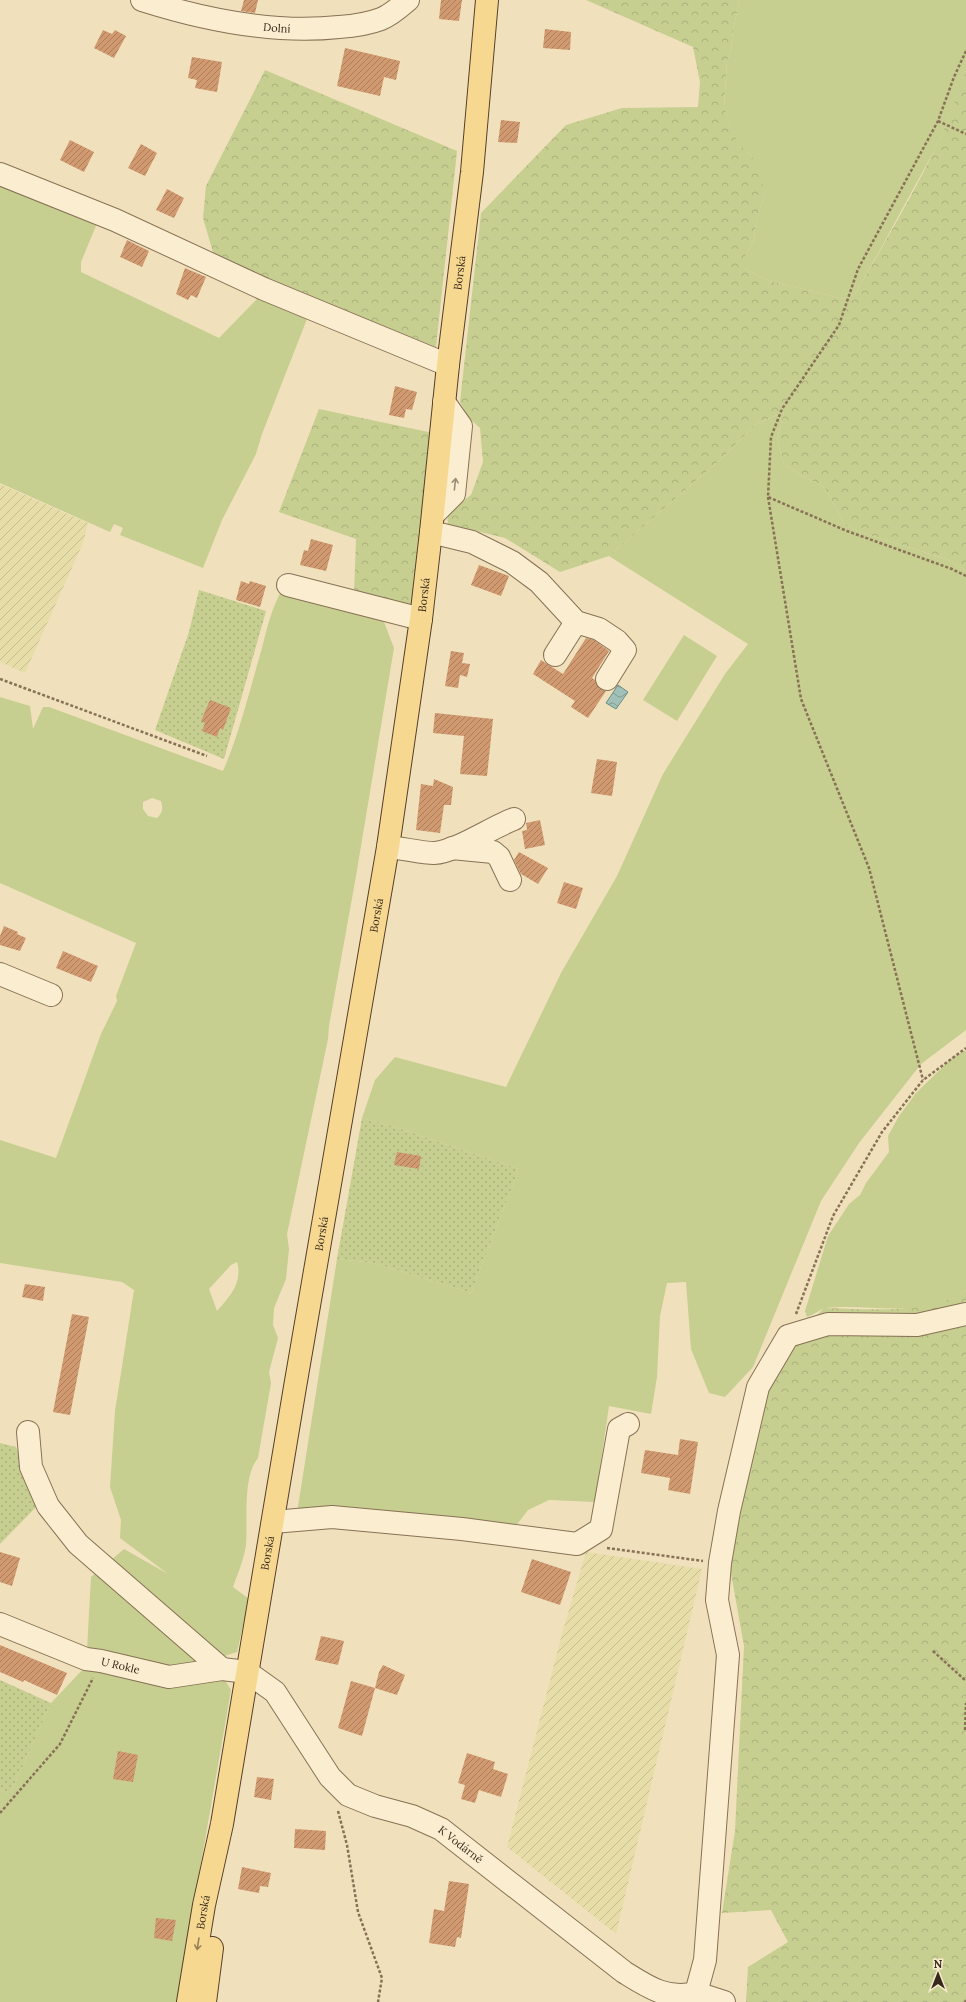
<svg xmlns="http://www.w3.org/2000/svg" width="966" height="2002" font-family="Lora,serif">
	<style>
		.farmland { fill: url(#farmland-furrows) }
		.grass { fill: #c6ce90; fill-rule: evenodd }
		.forest { fill: url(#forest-crowns) }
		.park { fill: url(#park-dots) }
		.water { fill: url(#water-waves); stroke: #688f85 }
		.building { fill: url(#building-hatch) }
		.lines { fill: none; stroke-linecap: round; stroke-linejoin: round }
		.minor-casing { stroke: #887155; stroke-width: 24 }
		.major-casing { stroke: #563f2a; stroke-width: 24 }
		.path { stroke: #887155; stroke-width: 2.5; stroke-dasharray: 3 2; stroke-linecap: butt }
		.minor { stroke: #fbeed0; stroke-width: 22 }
		.major { stroke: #f7d891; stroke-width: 22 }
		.oneway { stroke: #998c76 }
		.oneway2 { stroke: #978056 }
		.labels { text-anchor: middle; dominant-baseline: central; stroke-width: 3; stroke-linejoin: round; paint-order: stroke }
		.street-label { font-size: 11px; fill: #37291b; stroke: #f7ebcc }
	</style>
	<defs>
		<pattern id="farmland-furrows" width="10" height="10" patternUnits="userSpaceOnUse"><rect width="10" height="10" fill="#e6dda9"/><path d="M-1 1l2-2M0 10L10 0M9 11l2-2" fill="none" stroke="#c6be91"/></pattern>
		<pattern id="forest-crowns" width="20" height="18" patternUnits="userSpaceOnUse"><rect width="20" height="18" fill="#c6ce90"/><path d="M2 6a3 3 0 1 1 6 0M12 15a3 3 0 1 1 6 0" fill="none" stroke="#abb17c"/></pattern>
		<pattern id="park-dots" width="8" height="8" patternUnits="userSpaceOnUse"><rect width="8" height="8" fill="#c6ce90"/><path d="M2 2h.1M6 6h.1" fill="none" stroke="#abb17c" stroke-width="1.8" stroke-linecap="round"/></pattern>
		<pattern id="water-waves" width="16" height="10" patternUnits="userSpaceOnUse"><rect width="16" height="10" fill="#a1c1b8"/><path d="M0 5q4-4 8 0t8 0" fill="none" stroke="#849d95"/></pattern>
		<pattern id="building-hatch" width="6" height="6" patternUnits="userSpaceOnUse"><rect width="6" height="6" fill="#d19970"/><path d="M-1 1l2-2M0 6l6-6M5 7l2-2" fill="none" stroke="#aa7d5b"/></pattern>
	</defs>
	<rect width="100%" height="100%" fill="#f0e1bc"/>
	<path class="farmland" d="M0,484L88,523L83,543L25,673L0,662Z
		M586,1552L702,1569L616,1934L507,1847L563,1630Z"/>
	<path class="grass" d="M740,0H966V70L958,97L935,149L881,248L855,294L844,299L769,281L745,269V257L754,240L756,223L764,196L752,157L738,144L724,107L727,61L731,49L733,29Z
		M0,181L76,216L81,214L98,221L81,262V272L219,338L259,297L307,319L262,434L256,454L222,520L203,568L120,535L123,528L114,524L110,532L0,483Z
		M784,412L777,440L784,465L825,488L845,525L860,532L946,559L966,570V1030L921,1064L859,1143L821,1201L753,1367L725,1397L709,1393L691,1349L686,1282L667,1283L660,1316L657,1377L651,1414L609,1406L595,1502L549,1500L528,1510L515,1527L297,1513L337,1259L374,1263L471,1293L519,1169L392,1126L362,1118L375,1080L395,1057L506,1087L561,973L617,876L663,774L725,674L748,644L609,556L721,459L756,424Z
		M282,590L384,622L394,648L356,876L329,1026L328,1039L287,1234L289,1249L286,1279L274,1308L273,1325L278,1338L269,1372L271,1383L258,1458C242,1477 248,1521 246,1545C244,1559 238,1573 233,1587L249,1599L237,1652L193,1666L165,1669L87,1650L91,1577L124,1549L168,1574L120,1538L121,1520L110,1487L115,1411L134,1290L122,1282L0,1263V1140L56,1158L101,1034L117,1001L116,996L136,943L0,883V697L30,706L33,729L43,707H49L223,771C240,732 250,689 262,648C267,628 272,607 282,590ZM152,798L161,801C163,809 163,812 157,818L148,816L143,809V802ZM237,1262C243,1283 230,1296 217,1311L209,1289L231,1265Z
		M684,635L717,656L677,721L643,700Z
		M966,1050V1290C930,1320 869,1303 826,1308C821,1309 813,1315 807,1317L805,1311L828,1236L849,1204L860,1195L866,1183L889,1152L888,1136L899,1116L916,1093L952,1058Z
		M86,1666L170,1688L223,1677L231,1690L177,2002H0V1790L10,1794L51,1703Z"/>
	<path class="forest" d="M586,0H740L733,29L731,49L727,61L724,107L738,143L752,157L761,172L764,196L756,223L754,240L745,257V269L769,281L844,299L855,294C896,222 942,149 966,70V570L946,559L860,532L845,525L825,488L784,465L777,440L784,412L756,424L721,459L609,556L560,572L505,538L448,524L447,512L471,495L483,462L480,428L469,418L460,402L481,213L566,125L622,108L698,107L700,82L693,47Z
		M265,70L457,151L436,347L215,259L203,218L206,186Z
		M319,409L433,433L413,611L354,594L356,539L279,512Z
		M966,1290V2002H746L748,1967L788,1942L771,1910L722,1913L735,1831L744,1646L729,1562L767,1391L809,1323L824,1308C864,1309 935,1315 966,1290Z"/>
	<path class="park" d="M199,590L266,611L224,759L155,730L189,632Z
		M362,1118L392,1126L519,1169L471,1293L374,1263L337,1259Z
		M0,1443L16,1447L39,1504L0,1544Z
		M0,1680L51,1703L10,1794L0,1790Z"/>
	<path class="water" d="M618,685L628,692L616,709L606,703Z"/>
	<path class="building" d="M244,0H258L255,13L241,11Z
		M441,0H462L459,21L439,19Z
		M545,29L571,32L570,50L543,48Z
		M103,30L112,34L115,30L126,36L114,58L94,48Z
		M345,48L400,61L396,80L384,77L380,96L337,86Z
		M192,57L222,62L217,92L195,88L197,80L188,78Z
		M501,120L520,122L517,143L498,142Z
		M70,140L94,152L84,172L60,160Z
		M141,144L157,153L145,176L128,168Z
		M167,189L184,198L174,218L156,210Z
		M127,240L149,251L142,267L120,257Z
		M185,268L206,277L197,298L191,295L188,300L176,294Z
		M395,386L417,392L412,410L406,409L404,418L389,415Z
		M311,539L333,545L326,571L300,565L304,550L308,551Z
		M479,565L509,576L501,596L471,585Z
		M241,581L249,584L250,581L266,586L260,607L236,600Z
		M586,638L594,640L609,651L592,678L595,680L600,689L606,691L588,718L571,707L575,701L533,674L541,660L563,674Z
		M451,651L464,653L462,663L470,664L467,677L460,675L458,688L445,686Z
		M210,700L231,708L223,730L220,728L217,737L202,731L205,723L201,721Z
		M435,713L493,719L487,776L460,774L464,736L433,733Z
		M597,759L617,762L612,796L591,793Z
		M434,779L453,787L451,805H444L440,833L416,830L421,784L433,786Z
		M540,820L545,845L525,849L522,831L527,830L526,823Z
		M519,852L548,868L538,884L521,874L514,860Z
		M564,882L583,888L576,909L557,903Z
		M4,926L18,932L17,934L26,938L20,951L0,945V936Z
		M63,951L98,966L91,982L56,968Z
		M397,1152L421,1156L419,1169L394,1165Z
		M25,1284L45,1287L43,1301L22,1297Z
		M72,1314L89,1317L70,1415L53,1412Z
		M680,1439L698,1442L690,1494L668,1490L670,1478L641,1473L645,1450L678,1455Z
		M0,1552L20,1558L12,1586L0,1582Z
		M532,1559L571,1572L560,1605L521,1592Z
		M321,1636L344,1641L338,1665L315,1660Z
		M0,1645L67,1673L57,1695L24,1680L23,1682L0,1672Z
		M383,1665L405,1675L397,1695L375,1688L379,1672Z
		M351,1681L375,1688L362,1736L338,1728Z
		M118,1751L138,1755L133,1782L113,1779Z
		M467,1753L495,1762L493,1769L508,1774L501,1797L479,1790L475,1803L461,1799L465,1785L458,1783Z
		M257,1777L274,1779L271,1800L254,1797Z
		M295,1829L326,1831L325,1850L294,1848Z
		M242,1867L271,1873L268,1887L260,1886L259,1893L238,1889Z
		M449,1881L469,1884L461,1938L457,1937L455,1947L429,1943L434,1909L444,1911Z
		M156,1918L176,1920L172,1941L154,1938Z"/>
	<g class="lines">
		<g class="minor-casing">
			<g id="minor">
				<path id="s1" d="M142,0C205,20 273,34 339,27C353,26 368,24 381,19C391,15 400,7 408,0"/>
				<path d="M0,174L115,220L264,289L448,365"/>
				<path d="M433,515L454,494L461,426L444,402"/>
				<path d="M431,532L472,542L512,562L539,582L576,622L599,629L617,641L625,650L607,679"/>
				<path d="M288,585L421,619"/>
				<path d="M555,655L576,622"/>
				<path d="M388,847C402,848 422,853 434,853C456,852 492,827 514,819"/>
				<path d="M452,848L493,852L499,857L510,880"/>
				<path d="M0,974L51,995"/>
				<path d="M28,1432L31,1467L48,1506L78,1544L222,1669"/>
				<path d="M273,1522L332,1517L462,1529L577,1544L601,1529L619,1429L628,1424"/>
				<path id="s2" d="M0,1624L86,1659L101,1661L169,1677L222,1669L247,1672L275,1692L330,1777L348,1795L375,1806L412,1816L441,1829L624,1972C648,1987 666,2000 696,1993"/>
				<path d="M696,1993L705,1960L728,1655L717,1600L720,1563L729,1511L758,1387L788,1336L828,1324L917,1325L966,1314"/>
				<path d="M696,1993L724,2002"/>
			</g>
		</g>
		<g class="major-casing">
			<g id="major">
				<path id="s3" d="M188,2002L204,1905L222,1824L295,1387L388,847L421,619L431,532L448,365L472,172L487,0"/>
				<path d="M205,2002L212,1948"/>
			</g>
		</g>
		<path class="path" d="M966,51L954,77L938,121L858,269L839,325L782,409L771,437L768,497L847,531L952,569L966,576
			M938,121L966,134
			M768,497L801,699L869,868L923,1080
			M0,679L207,756
			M796,1314L833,1216L882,1132L923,1080L966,1048
			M607,1548L703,1561
			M933,1651L966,1681
			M965,1730L966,1703
			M338,1811L347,1845L358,1912L382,1978L378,2002
			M0,1813L60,1744L93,1678
			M965,2002L966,2000"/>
		<use href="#minor" class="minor"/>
		<use href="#major" class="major"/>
	</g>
	<defs><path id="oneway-shaft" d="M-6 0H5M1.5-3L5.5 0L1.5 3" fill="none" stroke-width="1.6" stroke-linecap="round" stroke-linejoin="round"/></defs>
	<use class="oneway" href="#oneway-shaft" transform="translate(455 484) rotate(-84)"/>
	<use class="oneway2" href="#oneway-shaft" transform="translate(198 1944) rotate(99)"/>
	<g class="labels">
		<g class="street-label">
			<text stroke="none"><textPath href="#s1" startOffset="138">Dolní</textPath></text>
			<text stroke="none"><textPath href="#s3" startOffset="1751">Borská</textPath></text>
			<text stroke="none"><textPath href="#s3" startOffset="1427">Borská</textPath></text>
			<text stroke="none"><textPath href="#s3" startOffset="1103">Borská</textPath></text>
			<text stroke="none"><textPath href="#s3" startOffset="780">Borská</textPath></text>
			<text stroke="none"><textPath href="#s3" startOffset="456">Borská</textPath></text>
			<text stroke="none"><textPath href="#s2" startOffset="128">U Rokle</textPath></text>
			<text stroke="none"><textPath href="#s2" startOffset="542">K Vodárně</textPath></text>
			<text stroke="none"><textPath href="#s3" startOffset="91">Borská</textPath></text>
		</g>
	</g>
	<g transform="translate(938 1974)" stroke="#f7ebcc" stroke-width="3" paint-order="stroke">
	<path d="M0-3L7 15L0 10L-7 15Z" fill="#37291b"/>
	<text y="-6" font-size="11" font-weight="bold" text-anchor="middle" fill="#37291b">N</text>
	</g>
</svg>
